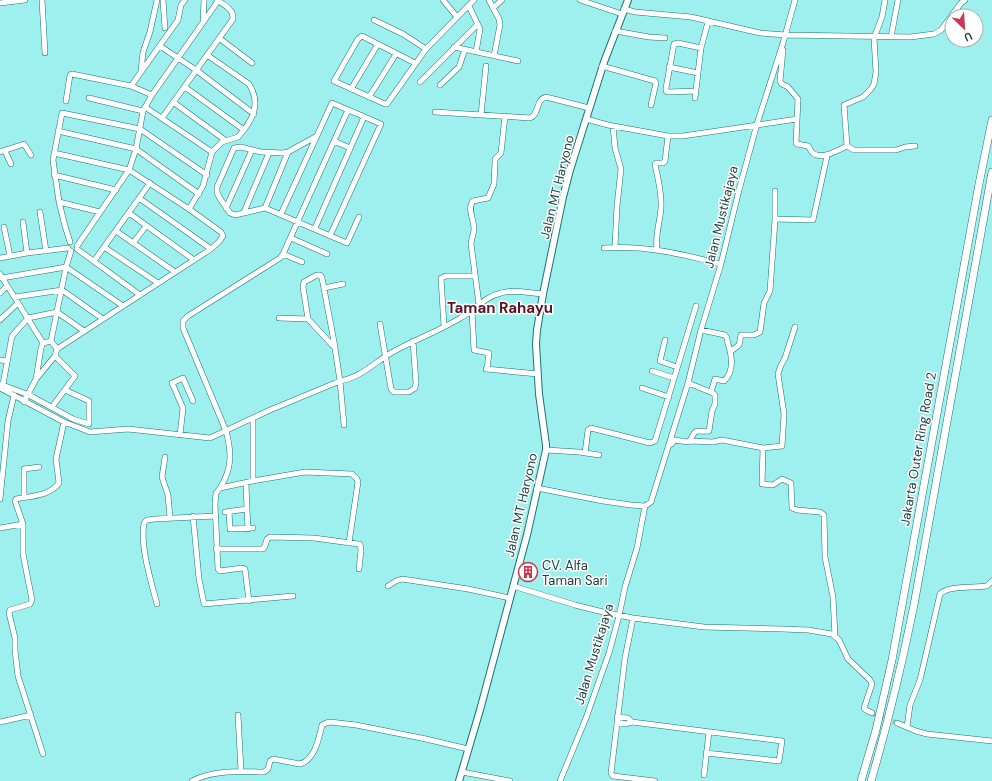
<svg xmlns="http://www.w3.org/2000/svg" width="992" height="781" font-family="'DM Sans',sans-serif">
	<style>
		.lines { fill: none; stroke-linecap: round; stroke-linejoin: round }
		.minor-tunnel { stroke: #85cdcc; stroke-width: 5; stroke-dasharray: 5 2.5; stroke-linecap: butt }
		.minor-casing { stroke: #1a7373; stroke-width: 6 }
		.major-casing { stroke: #1a7373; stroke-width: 8 }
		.highway-casing { stroke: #1a7373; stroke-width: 8 }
		.minor { stroke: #fff; stroke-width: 5 }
		.major { stroke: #fff; stroke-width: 6 }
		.highway { stroke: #fff; stroke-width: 7 }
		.labels { text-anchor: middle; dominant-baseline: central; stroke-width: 3; stroke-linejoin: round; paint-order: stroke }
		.street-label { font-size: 13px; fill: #1f4141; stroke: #fff }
		.poi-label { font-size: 13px; fill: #1f4141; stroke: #fff; text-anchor: start }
		.quarter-label { font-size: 15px; font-weight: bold; fill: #591420; stroke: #fff }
	</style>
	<rect width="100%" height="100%" fill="#9ef0ef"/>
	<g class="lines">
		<path class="minor-tunnel" d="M872,713L897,723"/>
		<g class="minor-casing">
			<path id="minor" d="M42,0L45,53
				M163,0L165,28
				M443,0L457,17
				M489,0L499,19L500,25L494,56
				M580,0L622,14
				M0,3L25,0
				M469,6L480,29L476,52
				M493,8L502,0
				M624,9L635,12L691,17L760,33L786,35L910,37L934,34L941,30L961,3L965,0
				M374,20L403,34L426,49L474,0
				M203,22L204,0
				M615,31L649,37L665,38
				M891,37L898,0
				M219,38L252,63
				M160,46L196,70L254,114
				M454,47L518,61
				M783,50L780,81L782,84L788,87L798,99L796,143L797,144L808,146C809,147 810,149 811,151C819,162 838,150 847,146
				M415,63L362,36L358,39L334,81L385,104H387L426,49
				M602,66L655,81L656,83L651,105
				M669,67L698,73
				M141,71L143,52L150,32L157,0
				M420,82L478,24
				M440,85L459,67L465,49
				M131,86L178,20L181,5L185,0
				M185,87L244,130
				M351,89L378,44
				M696,91L668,92L666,91V88L674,44L678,43L701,48
				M369,97L396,54
				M89,98L143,111
				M695,98L701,48L708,22
				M66,101L70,75L72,74L131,86L152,95
				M173,102L225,140
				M145,107L212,152
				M435,112L530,118C540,114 535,100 546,97L589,108
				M481,115L486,66
				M162,118L233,19C234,9 224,5 217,0
				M586,119L608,125L668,136H683L797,119
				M613,126L615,148L621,169L617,206L615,247
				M58,131L136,149L199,194
				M334,141L350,148
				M847,146L844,105L863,97L871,89L874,84L876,72L874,38L882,17L885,0
				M847,146L854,150H896L905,147L915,146
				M5,151L11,164
				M0,152L24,144L31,155
				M288,152L265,208L347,243L359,217
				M54,153L129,170L189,209L221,232L223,236C217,247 204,253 194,260L57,349
				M54,175L116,190
				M775,191V220
				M139,198L211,249
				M59,202L100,212
				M226,208L252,150
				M265,208L235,215L230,213L219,197L217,192V187L234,148L241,147L261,152L283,153L288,152L317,136
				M189,209L203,186L212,152L222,142L238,137C252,121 262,105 249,84L207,55
				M40,212L46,251
				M244,212L269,153
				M129,213L194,260
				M281,214L332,103L381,124L330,236
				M23,222L27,253
				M4,227L10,256
				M315,228L364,117
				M116,231L175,272
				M291,238L327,254
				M70,242L65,226L59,202L53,160L62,113L140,129L207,175
				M134,242L146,226
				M77,246L129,170L136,149L143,111L152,95L218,1
				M104,247L158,283
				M604,248C646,245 681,254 721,264
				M77,249L140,295
				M657,249C655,235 660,222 661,208C662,193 658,179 655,164L656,163H663L665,161L668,136
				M283,254L302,262
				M0,258L27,253L68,248
				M94,261L150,183
				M0,274L43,343
				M2,278L66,267L123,306
				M324,288L343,284
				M0,293L7,286
				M15,297L62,290L103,319
				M479,304L471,244C471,239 474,234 474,229C474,220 467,208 473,201L488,198L494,184L495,162V159L501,153L505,116
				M472,310L474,350L489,353L487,369
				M279,318L308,319L335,348L340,381L344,425
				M308,319L303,287L304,282L317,275H320L322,278L335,347
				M0,320L18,303
				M380,324L391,389L394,392H409L415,388L416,383L413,341
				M444,326L441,278L446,276H475
				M701,330L725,335C728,338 727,340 728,344C732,356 735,371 724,381L715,379L711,392
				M665,340L660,361L677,367
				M51,341L66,267L71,251
				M731,351L739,345L741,335H754L760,332L764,303L770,291L775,220L777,219L813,220L827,156
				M0,360L7,361
				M486,369L538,374
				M652,371L674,378
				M36,379L41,348L43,343L51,341
				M688,383L713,393L715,395V404L712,411L709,431C698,433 696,426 690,441
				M0,384L29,395L73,419L89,424V401L65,390
				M3,384L12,336L28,318L57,312L84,331
				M0,388L64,422L90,432L128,429L210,438L270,410L340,381C358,378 371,366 386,356C410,341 438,332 462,317C476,309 484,297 501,293C514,289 529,293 543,294
				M642,388L669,397
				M24,402L36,379L55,356L57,349L51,341
				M52,407L75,376L55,356
				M180,435L183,408L172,383L183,378L193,401
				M672,444L674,440L689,442L690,441L713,442L722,440L763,448L782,446L784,414L778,374L781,365L785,358L795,327
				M763,448L762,484L773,485L782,479L791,483L792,508L797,510L820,512L824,515L825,557L833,597L835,636
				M546,450L579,452L599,455
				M585,453L588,430L591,428L650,443L655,441L696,306
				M165,457L162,477L168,495L170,518
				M253,481L305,472L352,474L357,479L358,482L349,543
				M220,488C232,469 232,453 226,431L183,328V321L188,316L280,258L283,254L348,110
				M537,488L603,501L631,505L645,506L651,502L688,383L701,330L721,264L739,190L757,124L783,43L795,0
				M24,498V469L39,467
				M0,499L8,421L14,395
				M247,509L248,529
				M229,511L230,529L253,528
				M225,512L247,509L246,484
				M193,516L199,579L204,604L293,596
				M23,524V554L32,600L30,604L10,610L9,613L15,638V650L18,676L43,754
				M0,528L23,524L15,501L16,499C30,496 50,496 59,483L56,459L64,422
				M216,549H263L265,546L267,539L270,537L314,538L358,544H360L361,550L359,569
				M388,586L396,581L402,579L468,589L510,598
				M513,586L575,605L607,613L633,618L704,627L782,629L808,630L832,634L839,640L848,659L870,680L872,684L864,708L866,710L872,713
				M249,601L245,569L242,568L220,571L218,569L215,504L216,493L220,488L253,481V418
				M157,604C151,581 140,547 144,523L147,520L155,519L215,516
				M633,618L625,658L611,773L613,776L655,781
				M238,715L241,771
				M617,717L628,718L632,722
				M0,722L31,715
				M617,722L626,724L632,722L782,741L779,761L706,753
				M897,723L916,731L927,734L992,741
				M907,727L910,705L920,680L940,594C949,585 974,588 987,586L992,581
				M462,772L510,781
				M704,775L709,732
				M192,781C212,770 242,771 264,772L268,769L270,761L273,759L300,764C315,760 319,738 322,725L326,723L330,722L356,725L426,739L468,749
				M560,781L586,718L609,653L619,616L625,587L637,548L645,506"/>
		</g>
		<g class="major-casing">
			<path id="major" d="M459,781L480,710L527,535L546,450V445L539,394L536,344L537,330L543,294L563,197L570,170L604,62L628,0"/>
		</g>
		<g class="highway-casing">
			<path id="highway" d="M861,781L876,730L892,660L979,184L992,120
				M871,781C888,723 902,664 914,605L992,172"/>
		</g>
		<use href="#minor" class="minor"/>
		<use href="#major" class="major"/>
		<use href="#highway" class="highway"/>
	</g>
	<defs>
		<g id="building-ring" transform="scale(1)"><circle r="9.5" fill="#fff" stroke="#c93951" stroke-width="1.5"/><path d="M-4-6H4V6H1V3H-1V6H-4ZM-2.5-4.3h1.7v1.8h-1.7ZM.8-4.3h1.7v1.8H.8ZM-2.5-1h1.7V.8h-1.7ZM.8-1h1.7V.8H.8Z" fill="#c93951"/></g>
	</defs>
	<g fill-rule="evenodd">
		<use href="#building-ring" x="528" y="572"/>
	</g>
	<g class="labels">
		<g class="street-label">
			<text transform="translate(557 187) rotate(-76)">Jalan MT Haryono</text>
			<text transform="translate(721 217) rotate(-76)">Jalan Mustikajaya</text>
			<text transform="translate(918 449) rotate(-80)">Jakarta Outer Ring Road 2</text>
			<text transform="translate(521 505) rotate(-77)">Jalan MT Haryono</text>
			<text transform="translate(594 654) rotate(-73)">Jalan Mustikajaya</text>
		</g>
		<g class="poi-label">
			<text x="542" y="565">CV. Alfa<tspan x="542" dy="15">Taman Sari</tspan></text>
		</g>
		<g class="quarter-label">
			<text x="500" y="308">Taman Rahayu</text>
		</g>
	</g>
	<g transform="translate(964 28) rotate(155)"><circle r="19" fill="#ffffff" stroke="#a5b3b3"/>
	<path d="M0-3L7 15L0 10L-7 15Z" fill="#c93951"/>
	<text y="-6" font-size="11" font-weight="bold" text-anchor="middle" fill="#1f4141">U</text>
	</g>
</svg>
